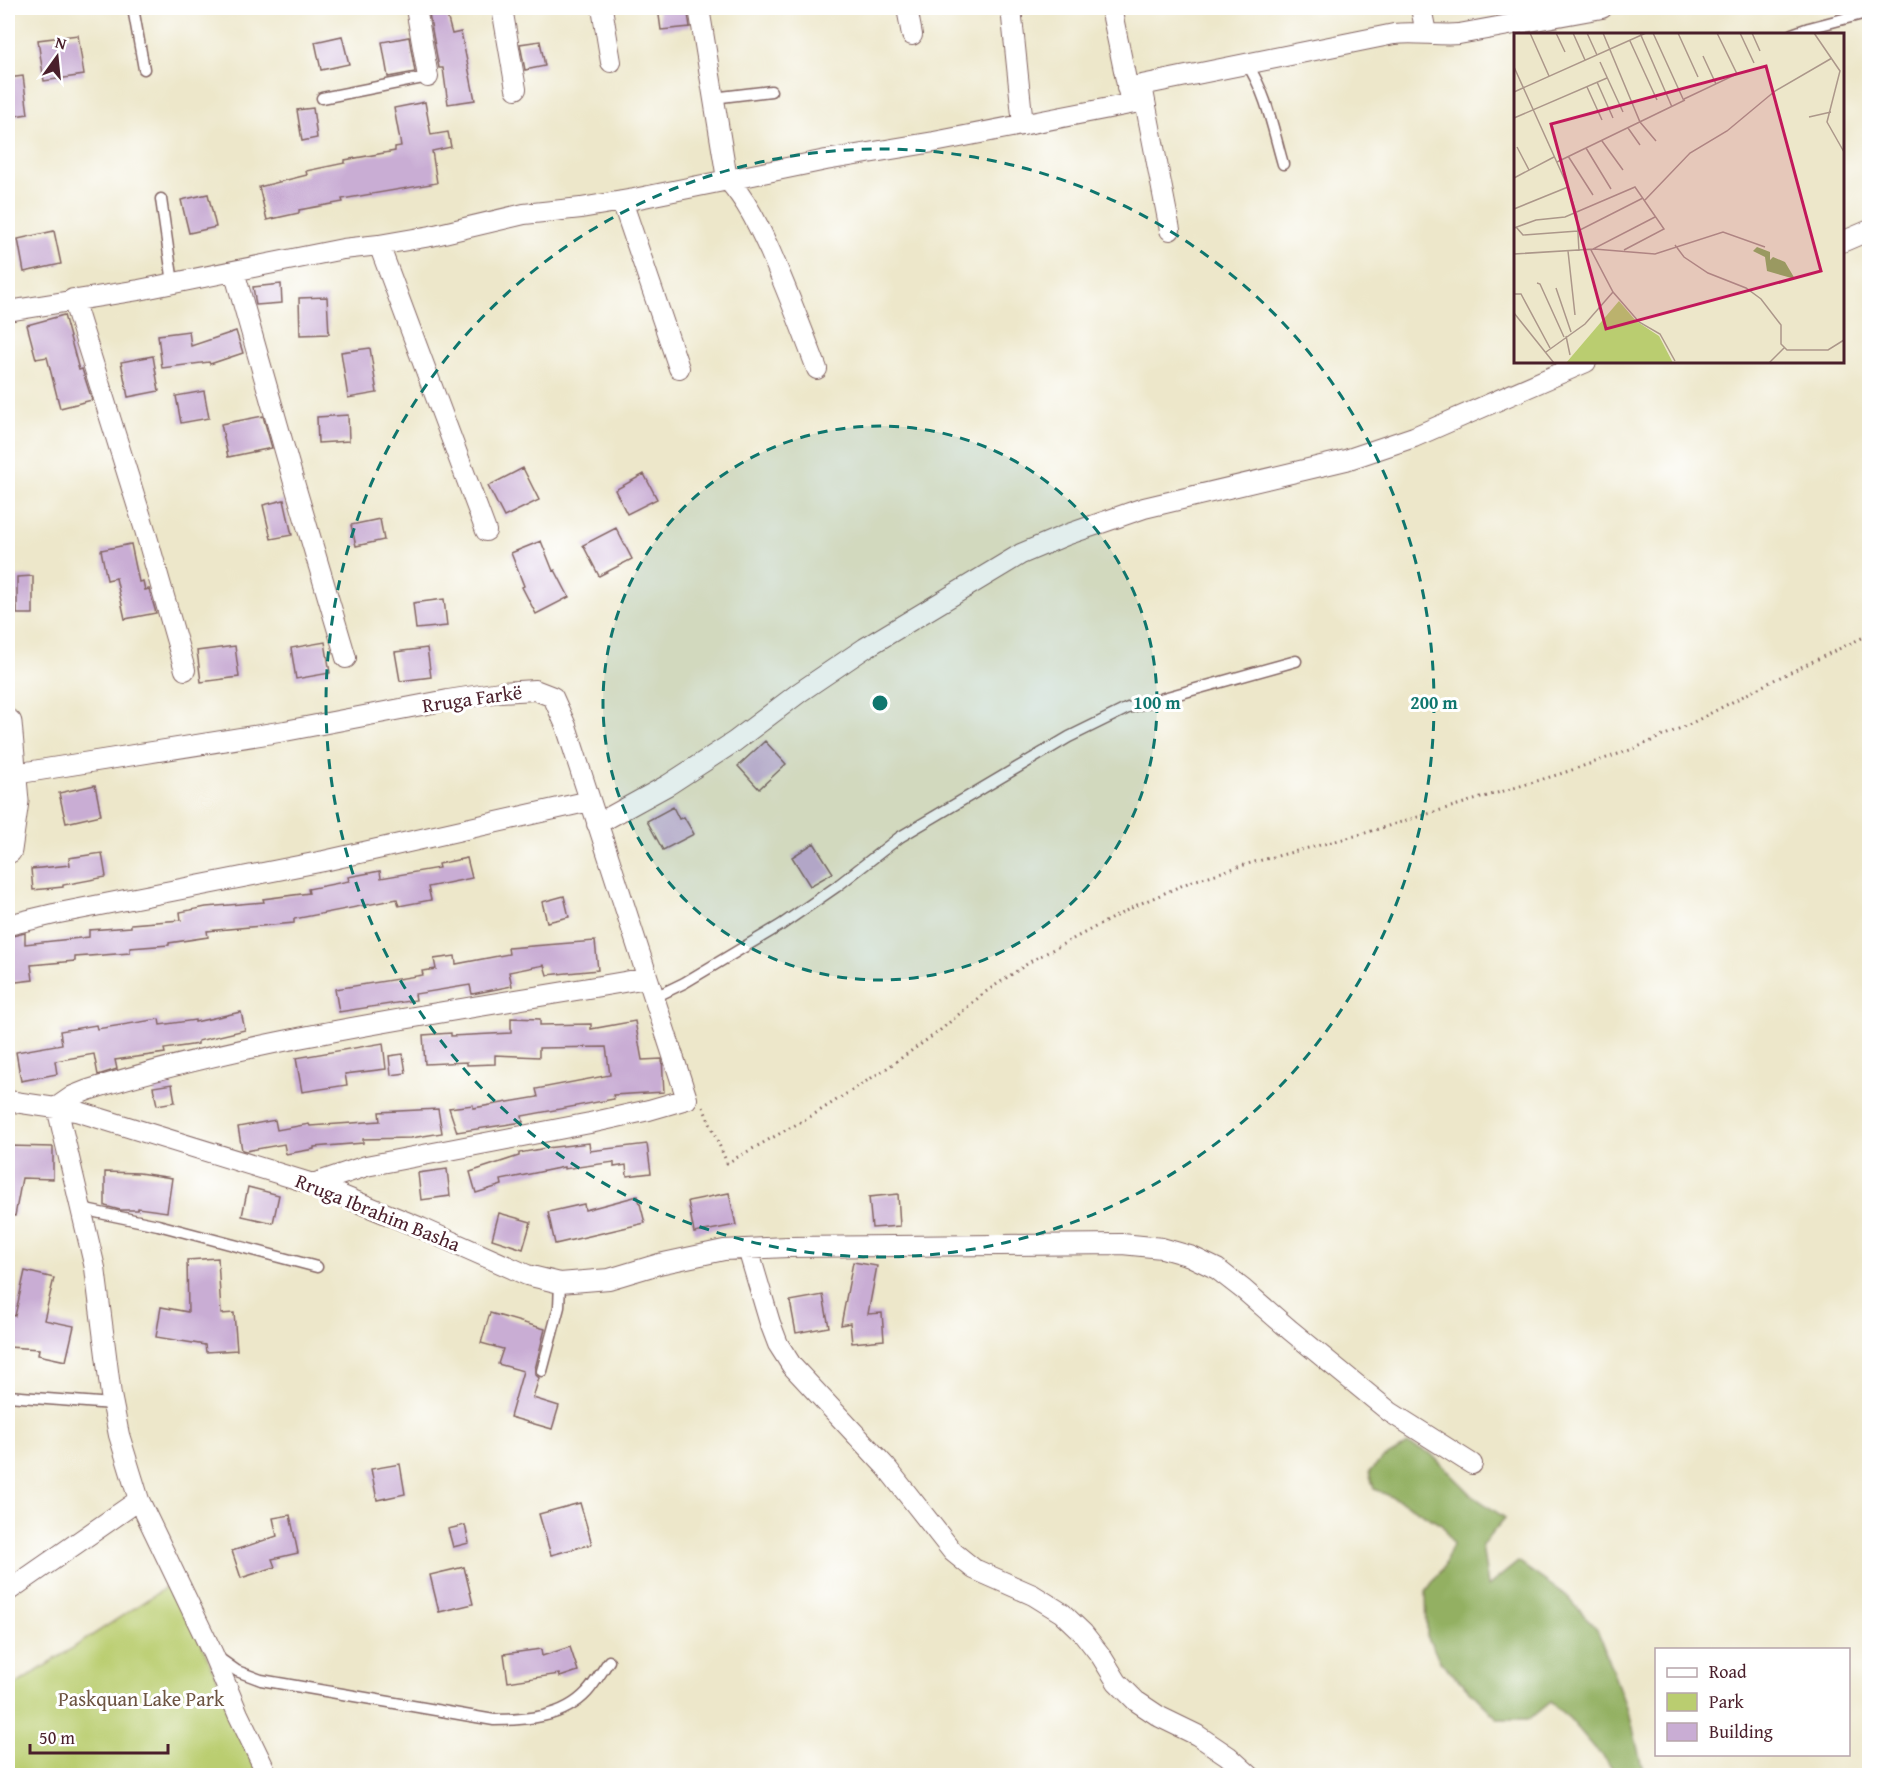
<svg xmlns="http://www.w3.org/2000/svg" width="1877" height="1783" font-family="'Gentium Book Plus',serif">
	<style>
		.green { fill: #bacd70; stroke: #82764e; stroke-width: 1.5 }
		.forest { fill: #93b062; stroke: #6e6846; stroke-width: 1.5 }
		.building { fill: #c9add4 }
		.lines { fill: none; stroke-linecap: round; stroke-linejoin: round }
		.lane-casing { stroke: #836563; stroke-width: 13 }
		.street-casing { stroke: #836563; stroke-width: 22 }
		.secondary-casing { stroke: #836563; stroke-width: 29 }
		.path { stroke: #836563; stroke-width: 3; stroke-dasharray: 1.5 4.5; stroke-linecap: butt }
		.lane { stroke: #fff; stroke-width: 10 }
		.street { stroke: #fff; stroke-width: 20 }
		.secondary { stroke: #fff; stroke-width: 27 }
		.ring { fill: none; stroke: #0f766e; stroke-width: 3; stroke-dasharray: 10 8 }
		.labels { text-anchor: middle; dominant-baseline: central; stroke-width: 6; stroke-linejoin: round; paint-order: stroke }
		.street-label { font-size: 20px; fill: #4a1f2b; stroke: #fff }
		.park-label { font-size: 20px; fill: #6c5340; stroke: #fff }
		.inset-road { fill: none; stroke: #ac978a; stroke-width: 1.5 }
		.view { fill: #c2185b; fill-opacity: 0.15; stroke: #c2185b; stroke-width: 3 }
		.inset-edge { fill: none; stroke: #4a1f2b; stroke-width: 3 }
		.centre { fill: #0f766e; stroke: #fff; stroke-width: 3 }
		.ring-label { font-size: 18px; text-anchor: middle; font-weight: bold; fill: #0f766e; stroke: #fff; stroke-width: 6; stroke-linejoin: round; paint-order: stroke }
	</style>
	<rect width="100%" height="100%" fill="#fff"/>
	<filter id="ink" filterUnits="userSpaceOnUse"><feTurbulence type="fractalNoise" baseFrequency=".0167" numOctaves="2"/><feDisplacementMap in="SourceGraphic" scale="12" xChannelSelector="R" yChannelSelector="G"/><feConvolveMatrix kernelMatrix="1 2 1 2 8 2 1 2 1" color-interpolation-filters="sRGB"/></filter>
	<filter id="wash" filterUnits="userSpaceOnUse"><feTurbulence type="fractalNoise" baseFrequency=".008" numOctaves="4" result="noise"/><feDisplacementMap in="SourceGraphic" scale="24" xChannelSelector="R" yChannelSelector="G"/><feGaussianBlur stdDeviation="1.35" result="paint"/><feColorMatrix in="noise" values="0 0 0 0 0 0 0 0 0 0 0 0 0 0 0 0 0 1.4 0 .05"/><feComposite in="paint" operator="in"/></filter>
	<g filter="url(#wash)">
		<rect width="100%" height="100%" fill="#ede7ca"/>
		<path class="green" d="M174,1582L260,1775L8,1776V1690Z"/>
		<path class="forest" d="M1408,1444L1430,1453L1473,1496L1505,1518L1482,1545L1488,1586L1518,1562L1568,1597L1597,1630L1631,1720L1644,1775H1618L1570,1719L1550,1702L1529,1719H1498L1440,1661L1427,1636L1426,1591L1443,1568L1453,1544L1443,1526L1403,1502L1374,1489L1369,1472L1382,1459Z"/>
		<g id="blocks">
			<path class="building" d="M428,8H445L452,34L461,32L475,100L448,104L443,68H439Z
				M658,8H687L690,27L661,30Z
				M78,35L84,75L44,81L38,40Z
				M342,36L349,64L321,70L315,42Z
				M409,37L415,72L388,77L382,42Z
				M540,41L545,66L525,70L520,44Z
				M23,76L28,114L8,117V78Z
				M425,102L431,135L448,132L451,147L432,151L437,183L342,199L343,202L299,210V213L267,220L259,187L307,175L306,171L345,163V160L395,151V147L401,146L394,108Z
				M313,108L317,138L302,141L297,110Z
				M208,194L216,227L189,233L181,200Z
				M54,231L61,264L24,272L18,239Z
				M281,284L282,303L256,305L253,287Z
				M327,297L329,334L300,335L299,298Z
				M64,315L79,370L82,369L92,400L60,408L47,357L36,359L27,325Z
				M189,331L191,346L236,331L243,353L210,364L209,362L162,368L158,335Z
				M370,348L377,393L348,398L341,352Z
				M153,356L159,391L128,397L121,362Z
				M204,391L209,418L181,423L176,396Z
				M348,415L349,441L318,443L317,417Z
				M263,416L272,448L228,457L221,424Z
				M523,468L539,500L504,517L488,486Z
				M644,474L657,499L627,514L615,490Z
				M284,500L292,535L271,539L263,505Z
				M380,519L384,540L356,546L351,525Z
				M616,528L632,559L599,576L583,545Z
				M541,541L553,571L555,570L569,597L536,614L522,587L524,586L511,553Z
				M131,544L139,582L143,581L145,590L149,589L156,613L125,619L116,578L107,580L101,550Z
				M33,576V614H17V577Z
				M444,599L447,626L416,629L413,603Z
				M325,642L330,673L296,679L291,648Z
				M235,646L239,677L201,682L197,651Z
				M427,648L431,677L400,681L395,652Z
				M765,741L786,764L759,789L738,766Z
				M95,785L101,815L66,823L59,793Z
				M673,807L679,819L684,817L694,834L663,850L647,821Z
				M814,843L833,873L810,886L792,857Z
				M102,853L106,877L63,885V887L33,890L31,869L70,865L69,858Z
				M467,858L472,878L428,887L431,900L399,906L397,899L294,919V923L207,931L208,937L169,943V945L130,948V953L75,957V961L31,965L33,980L8,983V937L25,933V944L89,937V930L131,927V924L181,920L180,912L206,907L264,902L263,899L309,893L308,889L349,881L348,877L380,871L381,878L439,868L438,864Z
				M564,896L569,917L547,922L542,902Z
				M595,941L598,970L547,975L544,965L509,972L512,986L472,994L470,985L415,994L416,1000L339,1012L335,989L423,975L422,971L436,969L434,959L455,956L456,964L509,954L508,948Z
				M241,1012L245,1030L198,1041V1044L164,1049L165,1053L115,1060L117,1069L98,1075L94,1054L55,1061L57,1074L21,1081L16,1052L62,1044L60,1031L96,1025L97,1029L159,1019L160,1025L195,1020V1022Z
				M511,1018L540,1019V1025L591,1024V1029L635,1021L642,1060L662,1059L664,1092L613,1095L614,1099L522,1116L523,1122L457,1132L449,1108L473,1105V1108L538,1097L536,1089L610,1075L606,1047L539,1048V1057L495,1055V1064L467,1065V1062L425,1064L423,1035L451,1033V1036L511,1033Z
				M383,1043L386,1069L345,1074L347,1085L302,1092L296,1058Z
				M403,1054L406,1073L391,1075L389,1056Z
				M172,1084L175,1102L157,1105L153,1087Z
				M438,1109L442,1133L411,1138L363,1139V1143L314,1147V1149L286,1154L284,1144L246,1151L242,1150L238,1127L275,1120L277,1130L309,1124L310,1126L380,1121L379,1112Z
				M589,1143L590,1151L647,1144L651,1173L627,1176L626,1165L614,1167V1162L564,1169V1167L501,1180L502,1185L476,1193L470,1172L519,1156V1153L546,1148Z
				M8,1146L53,1147V1179L22,1178L15,1216L8,1215Z
				M447,1169L450,1196L421,1200L418,1173Z
				M105,1172L139,1173L172,1178L167,1212L138,1208V1210H120L105,1206Z
				M248,1187L279,1195L273,1223L242,1216Z
				M729,1193L736,1225L694,1233L688,1201Z
				M898,1194L900,1226L872,1228L869,1197Z
				M638,1196L645,1223L555,1244L548,1212L584,1204L585,1210Z
				M499,1213L531,1222L523,1249L492,1239Z
				M218,1258L221,1314L234,1313L237,1350L206,1352L205,1345L156,1337L161,1307L188,1312L187,1260Z
				M853,1262L877,1266L868,1314L882,1313L884,1340L852,1343L850,1323L841,1325Z
				M25,1271L54,1278L44,1320L74,1326L66,1361L38,1355L39,1349L8,1347V1315L15,1316Z
				M823,1295L829,1327L796,1333L790,1301Z
				M490,1313L545,1329L535,1369V1374L539,1378L533,1398L559,1406L552,1429L510,1417L523,1371L498,1364L503,1349L481,1343Z
				M400,1464L405,1494L377,1500L371,1469Z
				M580,1503L592,1544L551,1555L539,1514Z
				M290,1515L298,1553L272,1559L275,1567L241,1578L232,1551L277,1536L273,1518Z
				M465,1525L469,1543L453,1547L448,1529Z
				M464,1567L473,1604L439,1612L430,1575Z
				M570,1647L578,1671L560,1677L559,1674L508,1682L504,1654L541,1649L542,1656Z"/>
		</g>
	</g>
	<g filter="url(#ink)">
		<use href="#blocks" fill-opacity="0" stroke="#836563" stroke-width="1.5"/>
		<g class="lines">
			<g class="lane-casing">
				<path id="lane" d="M133,8L144,69
					M1792,34L1809,28L1870,12
					M1247,64C1267,94 1273,130 1283,164
					M322,98L428,77
					M713,98L771,91
					M161,199L173,283
					M653,998L684,983L781,925L836,887L900,837L1069,737L1128,708L1296,661
					M81,1209L158,1225L317,1267
					M542,1371L559,1307L560,1283
					M8,1396L112,1404
					M216,1656L237,1671L261,1680L494,1720C526,1720 563,1718 587,1692C595,1683 602,1671 609,1661"/>
			</g>
			<g class="street-casing">
				<path id="street" d="M416,8L428,77
					M502,8L516,89
					M602,8L611,62
					M699,8L727,179C747,201 758,225 770,251C787,290 802,329 817,369
					M907,8L912,35
					M1011,8L1023,125
					M1111,8L1130,99
					M1421,8L1426,33
					M1127,88L1394,34C1416,31 1437,36 1459,34L1602,8
					M1143,91L1170,230
					M622,201L679,368
					M1842,242L1870,230
					M379,245L486,531
					M234,271L293,479L346,658
					M73,299L145,530L185,670
					M8,311L139,290L343,249L379,245L431,236L524,214L581,208L634,199L826,160L934,142L1145,101
					M8,775L285,731L448,700L500,692L535,690L553,697L566,726L687,1099L649,1110L590,1123L366,1166L313,1184
					M597,824L668,785L734,742L800,692L865,648L1021,554L1066,535L1144,508L1346,460L1414,437L1586,362
					M8,925L54,914L324,861L590,801
					M8,1101L76,1111L313,1184L421,1228L527,1275L560,1283L609,1279L659,1264L724,1250L788,1247L1122,1244L1162,1248L1190,1256L1217,1269L1244,1290L1290,1330L1390,1412L1472,1464
					M748,1249L770,1323L778,1344L792,1366L886,1467L953,1552L974,1569L1033,1595L1062,1613L1083,1633L1101,1656L1117,1682L1136,1701L1160,1717L1197,1735L1228,1756L1250,1776
					M8,1591L139,1500
					M268,1776L238,1714L213,1654L139,1500L119,1435L111,1395L95,1268L57,1107L73,1096L88,1090C270,1034 460,1011 647,978"/>
			</g>
			<g class="secondary-casing">
				<path id="secondary" d="M8,723L15,801L8,850"/>
			</g>
			<path class="path" d="M703,1107L727,1163L813,1115L887,1068L938,1032L984,993L1033,960L1137,905L1190,882L1254,862L1355,836L1560,774L1633,749L1690,724L1774,680L1870,634"/>
			<use href="#lane" class="lane"/>
			<use href="#street" class="street"/>
			<use href="#secondary" class="secondary"/>
		</g>
	</g>
	<circle cx="880" cy="703" r="277" fill="#0f766e" fill-opacity=".12"/>
	<g class="ring">
		<circle cx="880" cy="703" r="277"/>
		<circle cx="880" cy="703" r="554"/>
	</g>
	<g class="labels">
		<g class="street-label">
			<text transform="translate(472 698) rotate(-8)">Rruga Farkë</text>
			<text transform="translate(378 1212) rotate(22)">Rruga Ibrahim Basha</text>
		</g>
		<g class="park-label">
			<text x="141" y="1698">Paskquan Lake Park</text>
		</g>
	</g>
	<g transform="translate(1514 33)">
		<rect width="330" height="330" fill="#ede7ca"/>
		<path d="M105,268L122,288L145,303L159,330H52Z" fill="#bacd70"/>
		<path d="M243,214L256,219V227L259,224L271,229L281,246L253,238L251,224L239,218Z" fill="#93b062"/>
		<path class="inset-road" d="M16,0L35,43M42,0L51,19M59,0L71,27M73,0L83,22M89,0L126,89L142,108M126,0L158,74M139,0L170,68M164,0L184,44M226,0L240,30M238,0L246,18M300,0L326,38L313,89L330,119M116,8L143,67M189,23L202,51M86,29L109,79M0,34L54,154L63,183L65,218M83,49L99,85M73,54L88,87M0,59L132,0M170,66L223,41L203,0M295,84L317,79M0,85L93,45M114,95L126,112M88,108L109,137M3,114L15,137M72,115L97,156M54,123L79,162M43,129L171,67M0,145L40,124M131,167L176,120L213,98L261,58L318,25M0,176L54,154M141,184L77,217L99,259L125,289L146,301L161,328M2,194L9,202L64,198L129,165M0,195L22,187L51,184L121,154L150,196L110,217M161,212L170,224L194,240L232,255L247,266L267,292V311L273,317H314L330,307M54,218L61,282M0,221L80,216L141,221L209,199L251,214M23,250L26,251L50,304M42,255L57,299M0,261H7L36,315M0,280L40,330M52,303L56,322M32,319L71,291L99,259M255,330L270,315"/>
		<path class="view" d="M252,33L307,238L92,296L37,91Z"/>
		<rect width="330" height="330" class="inset-edge"/>
	</g>
	<circle cx="880" cy="703" r="9" class="centre"/>
	<g class="ring-label">
		<text x="1157" y="709">100 m</text>
		<text x="1434" y="709">200 m</text>
	</g>
	<rect width="1877" height="1783" fill="none" stroke="#fff" stroke-width="30"/>
	<rect x="1655" y="1648" width="195" height="108" fill="#ffffff" stroke="#b7a5aa" stroke-width="1.5"/>
	<rect x="1667" y="1668" width="30" height="9" fill="#ffffff" stroke="#b7a5aa" stroke-width="1.5"/>
	<text x="1709" y="1678" font-size="18" fill="#4a1f2b">Road</text>
	<rect x="1667" y="1693" width="30" height="18" fill="#bacd70" stroke="#b7a5aa" stroke-width="1.5"/>
	<text x="1709" y="1708" font-size="18" fill="#4a1f2b">Park</text>
	<rect x="1667" y="1723" width="30" height="18" fill="#c9add4" stroke="#b7a5aa" stroke-width="1.5"/>
	<text x="1709" y="1738" font-size="18" fill="#4a1f2b">Building</text>
	<g transform="translate(57 57) rotate(15)" stroke="#ffffff" stroke-width="4.5" paint-order="stroke">
	<path d="M0-4.5L10 22L0 15L-10 22Z" fill="#4a1f2b"/>
	<text y="-9" font-size="16" font-weight="bold" text-anchor="middle" fill="#4a1f2b">N</text>
	</g>
	<path d="M30 1744v9h138v-9" fill="none" stroke="#4a1f2b" stroke-width="3"/>
	<text x="39" y="1744" font-size="18" fill="#4a1f2b" stroke="#ffffff" stroke-width="4.5" paint-order="stroke">50 m</text>
</svg>
